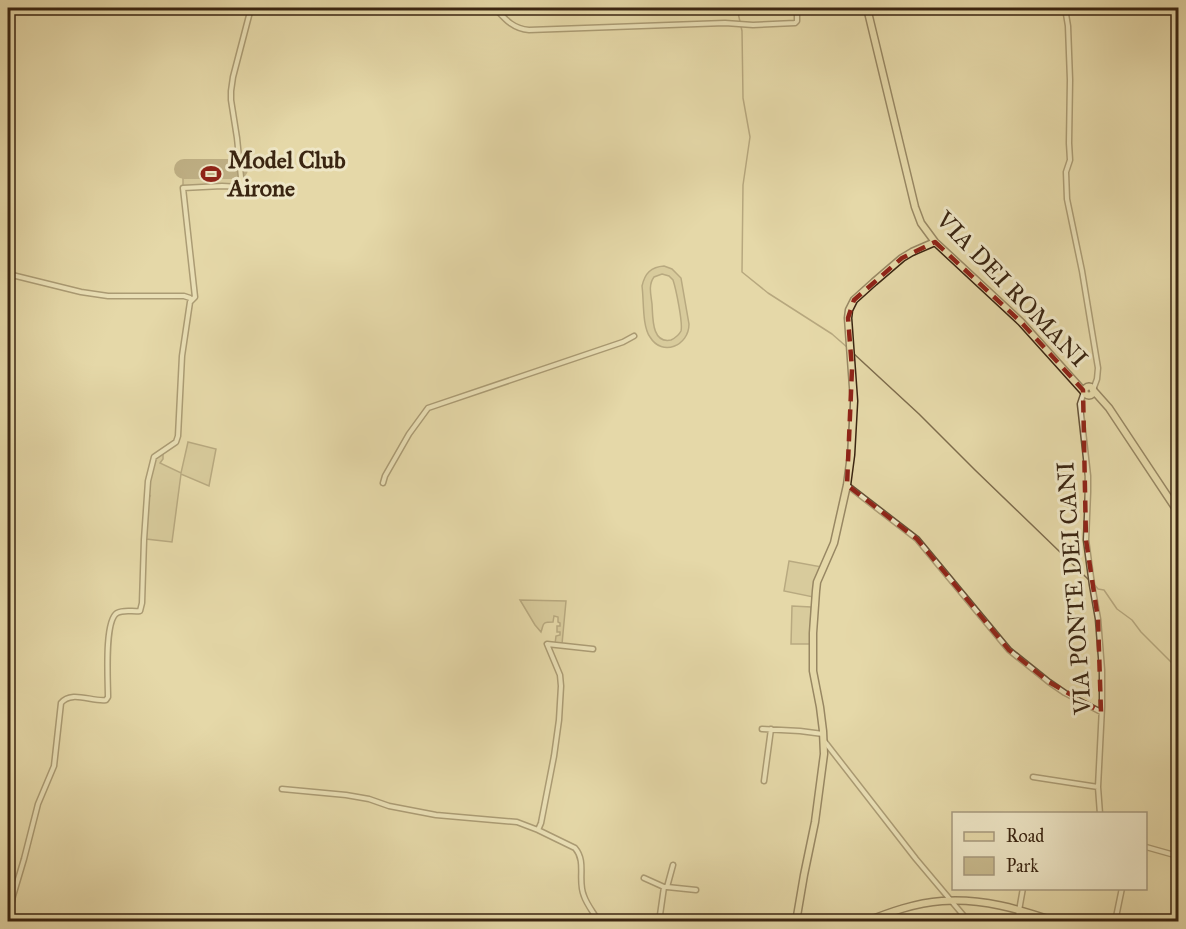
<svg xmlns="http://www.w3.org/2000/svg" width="1186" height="929" font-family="'IM FELL Great Primer',serif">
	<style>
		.green { fill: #c8ba8e; stroke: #817050; stroke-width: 1.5; fill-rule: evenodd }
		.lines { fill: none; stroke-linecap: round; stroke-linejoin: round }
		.stream { stroke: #7e6c4d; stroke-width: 1.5 }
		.runway { stroke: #907e5c; stroke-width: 20 }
		.minor-casing { stroke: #655237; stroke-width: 7 }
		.major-casing { stroke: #3a2511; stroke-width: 9 }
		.minor { stroke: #eee6c6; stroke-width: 4 }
		.major { stroke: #e5d8a8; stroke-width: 6 }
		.marked { fill: none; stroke: #8f2418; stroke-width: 4.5; stroke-dasharray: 12 8; stroke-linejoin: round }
		.labels { text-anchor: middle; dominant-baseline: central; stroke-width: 6; stroke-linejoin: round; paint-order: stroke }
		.poi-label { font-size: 24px; font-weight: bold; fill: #3a2511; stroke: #eee6c6; text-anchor: start }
		.street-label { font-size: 24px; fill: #3a2511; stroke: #eee6c6 }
	</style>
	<rect width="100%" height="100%" fill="#e5d8a8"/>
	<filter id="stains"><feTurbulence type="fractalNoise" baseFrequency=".00333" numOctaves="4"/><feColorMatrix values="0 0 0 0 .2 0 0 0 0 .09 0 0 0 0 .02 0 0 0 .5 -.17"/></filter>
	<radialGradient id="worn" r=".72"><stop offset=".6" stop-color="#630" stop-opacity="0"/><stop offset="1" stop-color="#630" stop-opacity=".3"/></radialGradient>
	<path class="green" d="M183,165H239L240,186H183Z
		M664,266L672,269L681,278L689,324C689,346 662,357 650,337C642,326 644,300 642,286C645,273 651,267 664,266ZM662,274L669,276L673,280C676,289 683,323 681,331C679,335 675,338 671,340C651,344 653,316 652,304C651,295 648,285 654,277Z
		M188,442L216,449L209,486L181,474L172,542L146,539L148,498L150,496L148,495L149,486L154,460L163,452V459L160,463L181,473Z
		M789,561L822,567L813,597L784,591Z
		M520,600L566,601L562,644H555L556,636L560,635V632H557V626H560V623L558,622V617L554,616L553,622C541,622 544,624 541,632L535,625Z
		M792,606L811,607L810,644H791Z"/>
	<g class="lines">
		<path class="stream" d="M737,8L742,31L743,98L750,137L743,185L742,272L768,293L832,334L848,348
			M853,353L919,414L975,470L1090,581
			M1094,584L1098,589L1104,590L1117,609L1132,620L1141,632L1178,669"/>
		<path class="runway" d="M184,169H238"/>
		<g class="minor-casing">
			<path id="minor" d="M495,8C505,19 513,29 529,30L725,23L753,25L795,23L797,21V11L799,8
				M1065,8L1068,26L1070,80L1069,143L1070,160L1066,172L1067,199L1082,271L1098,368L1097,379L1093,390
				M8,274L81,292L108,296H184L190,298L191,300
				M1084,392L1080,404L1088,476V492L1086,540L1092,585L1098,619L1102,670V707L1098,787L1100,814
				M383,483L385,476L409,434L428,408L623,342L634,336
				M847,485L917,539L1009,650L1049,682L1065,693L1101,712
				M762,729L800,731L823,734
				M825,742L916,859L969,922
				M1033,777L1098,787
				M764,781L771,729
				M282,789L346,795L369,799L389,806L436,815L517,822L538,830L575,848C587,862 577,880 584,896C587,905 594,913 599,922
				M538,830L541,823L554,756L559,720L561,686L560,675L547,644L593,649
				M1146,847L1178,856
				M644,878L664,887L659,922
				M664,887H667L673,865
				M667,887L696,890
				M1175,915L1178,899
				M8,919L13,896L24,859L38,804L54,766L61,703C71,690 92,702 106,700L108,697C108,681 104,621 117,613C124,609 133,612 140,611L142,603L144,540L148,481L154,457L176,442L178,436L182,356L190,302L195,297L183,188L222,186L242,187L237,138L231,100V91L233,77L251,8
				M1017,922L1023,888
				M1115,922L1122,888"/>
		</g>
		<g class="major-casing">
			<path id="major" d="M867,8L915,207L921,223L935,242L1021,322L1084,392
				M1084.5 391a4.5 4.5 0 1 1 9 0a4.5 4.5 0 1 1-9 0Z
				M1093,390L1109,408L1178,512
				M796,922L804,875L815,822L824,754L823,731L820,707L813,671V633L816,591L817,582L834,543L847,485L851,455L854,401L848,318L849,310L854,300L874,282L902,258L912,252L935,242
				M865,922C890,912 915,903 942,901C982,898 1019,909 1057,922"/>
		</g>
		<use href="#minor" class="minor"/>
		<use href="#major" class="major"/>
	</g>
	<path d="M0 0H1186V929H0ZM935,242L1021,322L1083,390L1086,540L1098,619L1101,712L1049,682L1009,650L917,539L847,485L852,369L848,318L854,300L902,258Z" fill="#e5d8a8" fill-opacity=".55" fill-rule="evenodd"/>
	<path class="marked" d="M935,242L1021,322L1083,390L1086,540L1098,619L1101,712L1049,682L1009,650L917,539L847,485L852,369L848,318L854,300L902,258Z"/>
	<defs>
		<g id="stadium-bare" transform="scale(1.62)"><path d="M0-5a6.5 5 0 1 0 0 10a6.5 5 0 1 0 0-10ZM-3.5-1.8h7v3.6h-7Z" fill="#8f2418" stroke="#eee6c6" stroke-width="2.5" paint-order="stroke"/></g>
	</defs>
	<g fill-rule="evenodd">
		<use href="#stadium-bare" x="211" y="174"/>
	</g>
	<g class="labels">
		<g class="poi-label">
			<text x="228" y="160">Model Club<tspan x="228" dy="28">Airone</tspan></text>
		</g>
		<g class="street-label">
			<text transform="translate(1012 289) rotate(46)">VIA DEI ROMANI</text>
			<text transform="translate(1074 588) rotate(-94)">VIA PONTE DEI CANI</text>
		</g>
	</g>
	<rect width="1186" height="929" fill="none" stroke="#e5d8a8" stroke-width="30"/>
	<rect x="9" y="9" width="1168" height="911" fill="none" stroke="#3a2511" stroke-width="3"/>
	<rect x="15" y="15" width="1156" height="899" fill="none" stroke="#3a2511" stroke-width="1.5"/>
	<rect x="952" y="812" width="195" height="78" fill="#eee6c6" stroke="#a6997e" stroke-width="1.5"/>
	<rect x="964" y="832" width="30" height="9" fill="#e5d8a8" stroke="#a6997e" stroke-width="1.5"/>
	<text x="1006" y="842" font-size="18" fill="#3a2511">Road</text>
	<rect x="964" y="857" width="30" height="18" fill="#c8ba8e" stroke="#a6997e" stroke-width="1.5"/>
	<text x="1006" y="872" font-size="18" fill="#3a2511">Park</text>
	<rect width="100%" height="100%" filter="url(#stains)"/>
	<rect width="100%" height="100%" fill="url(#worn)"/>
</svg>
